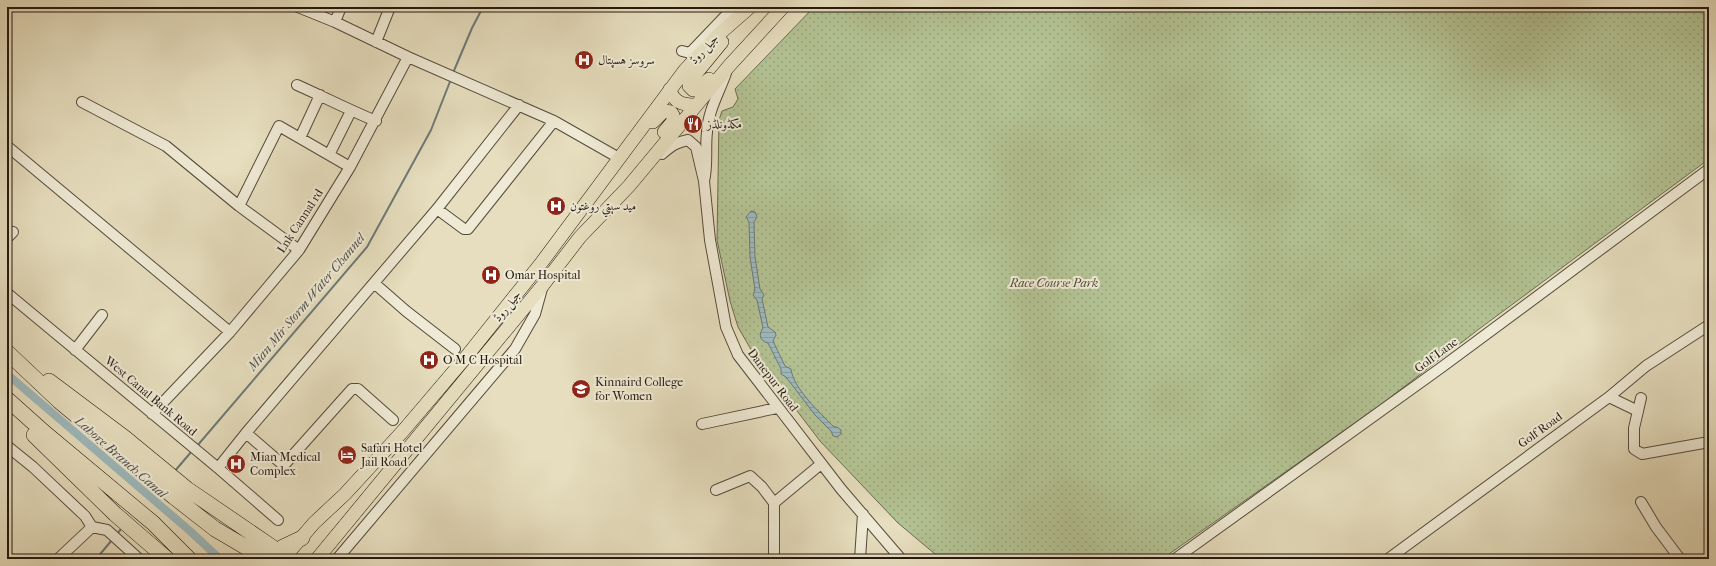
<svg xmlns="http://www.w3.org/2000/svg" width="1716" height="566" font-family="'IM FELL French Canon',Amiri,serif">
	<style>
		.park { fill: url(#park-dots); stroke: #6c6d52 }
		.water { fill: url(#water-rules); stroke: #6d7978 }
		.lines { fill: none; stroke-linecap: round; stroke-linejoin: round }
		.stream { stroke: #6d7978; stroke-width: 2 }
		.canal { stroke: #9db9bd; stroke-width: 8 }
		.minor-casing { stroke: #554a3c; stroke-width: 12 }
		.major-casing { stroke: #251811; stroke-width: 14 }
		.highway-casing { stroke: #251811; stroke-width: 16 }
		.minor { stroke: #efead5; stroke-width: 10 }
		.major { stroke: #e6debe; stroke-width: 13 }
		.highway { stroke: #e6debe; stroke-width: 15 }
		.labels { text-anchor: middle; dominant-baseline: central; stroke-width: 4; stroke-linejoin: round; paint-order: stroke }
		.street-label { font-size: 12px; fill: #251811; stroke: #efead5 }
		.poi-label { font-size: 12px; fill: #251811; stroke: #efead5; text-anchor: start }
		.park-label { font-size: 12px; font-style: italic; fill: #504b38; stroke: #efead5 }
		.water-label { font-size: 13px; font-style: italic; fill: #4f504d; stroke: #efead5 }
	</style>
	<defs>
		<pattern id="park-dots" width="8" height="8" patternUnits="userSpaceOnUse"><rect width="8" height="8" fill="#b3c293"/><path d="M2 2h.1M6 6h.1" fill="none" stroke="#9aa67e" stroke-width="1.8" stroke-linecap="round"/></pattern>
		<pattern id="water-rules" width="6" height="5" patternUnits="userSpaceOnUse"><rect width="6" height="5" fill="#9db9bd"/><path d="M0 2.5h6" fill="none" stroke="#879ea1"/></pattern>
	</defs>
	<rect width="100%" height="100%" fill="#e6debe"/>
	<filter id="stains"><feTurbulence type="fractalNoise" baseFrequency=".005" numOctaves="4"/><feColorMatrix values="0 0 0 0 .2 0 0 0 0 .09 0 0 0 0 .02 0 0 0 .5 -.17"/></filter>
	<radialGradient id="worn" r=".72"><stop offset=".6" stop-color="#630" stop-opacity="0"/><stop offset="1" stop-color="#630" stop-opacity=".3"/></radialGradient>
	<path class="park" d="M814,7H1709V159L1479,329L1383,403L1162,559H941L898,523L820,441L753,353L738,327L730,301L717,240L719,120L722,111L733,107L738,99L735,89Z"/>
	<path class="water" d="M751,211L755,212L757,217L754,222L755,257L760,289L764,295L762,299L768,327L775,332L776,335L773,341L785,366L791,369C793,388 820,413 834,427H837L841,430V434L837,437L833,436L831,431L815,415L786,377L781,374V369L768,343C760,341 758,335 763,328L757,300L753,295L755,290L750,257L749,222L746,217Z"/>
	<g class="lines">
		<path class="stream" d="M453,73L472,28L483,7
			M197,446L367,247L431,130L451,79
			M174,472L192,451
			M116,535L122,528
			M96,559L112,540"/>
		<path class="canal" d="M7,374L190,531L220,559"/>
		<g class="minor-casing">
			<path id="minor" d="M298,7L335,22
				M341,7L335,22L408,57L554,121L619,158
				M376,42L390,7
				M682,51L690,53L734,7
				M297,85C324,97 349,110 376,121
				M82,102L166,146L239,206L299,250
				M300,138L320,95
				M7,146L230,332
				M330,153L351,111
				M662,154C671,146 677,142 688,140L696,147L704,181C708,165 705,149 707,132C708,111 719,93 726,73
				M704,181L710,240L726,327L738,355L841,489L901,559
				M239,206L279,126L350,167
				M437,209L464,229H468L554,121
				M7,238L13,232
				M374,283L406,311L455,349
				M7,293L218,468L278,520
				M75,350L102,315
				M1609,397L1638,411L1634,428V449L1642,454L1709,442
				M1638,411L1641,398
				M152,414L230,332L299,250L350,167L408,57
				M702,424L777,408
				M246,433L282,464H285L352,389H358L393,420
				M7,446L33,467L85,516L92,527
				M218,468L246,433L437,209L519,105
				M716,490L750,476L762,487L774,503
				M1641,502L1656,527L1680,559
				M92,527L107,530L139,559
				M58,559L92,527
				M337,559L515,349L535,314L543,285
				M774,559V503L821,464
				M860,559L863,514
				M1175,559L1442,367L1709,169
				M1388,559L1609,397L1646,366L1709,325"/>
		</g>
		<g class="major-casing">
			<path id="major" d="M709,79L697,90H693L689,86L690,81L722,42
				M670,89C673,103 684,105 696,105
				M653,122L664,111L671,112L673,115V121L664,132
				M283,559L314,523L345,494L403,431L466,357L542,262L685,70L718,35L750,7
				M317,559L543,285L580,237L629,186L729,66L783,7"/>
		</g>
		<g class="highway-casing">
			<path id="highway" d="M7,352L59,401L174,497L215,529L249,549L266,555L275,553L283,547L302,538
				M49,381L125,438L187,489L272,547
				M7,399L45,433L153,523L189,559
				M34,435L115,514L167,559"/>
		</g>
		<use href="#minor" class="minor"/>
		<use href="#major" class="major"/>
		<use href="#highway" class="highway"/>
	</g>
	<defs>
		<g id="hospital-disc" transform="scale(1)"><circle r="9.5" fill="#8f2418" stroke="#efead5"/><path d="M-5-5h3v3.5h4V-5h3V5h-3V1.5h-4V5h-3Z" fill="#fff"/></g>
		<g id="restaurant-disc" transform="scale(1)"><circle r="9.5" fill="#8f2418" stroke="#efead5"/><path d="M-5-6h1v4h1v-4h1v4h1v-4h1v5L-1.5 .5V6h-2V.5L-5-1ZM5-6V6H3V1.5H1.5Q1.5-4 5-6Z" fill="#fff"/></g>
		<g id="university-disc" transform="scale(1)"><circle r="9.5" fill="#8f2418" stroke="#efead5"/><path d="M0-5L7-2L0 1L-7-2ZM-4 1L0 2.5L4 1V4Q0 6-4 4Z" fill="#fff"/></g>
		<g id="hotel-disc" transform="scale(1)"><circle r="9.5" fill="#8f2418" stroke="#efead5"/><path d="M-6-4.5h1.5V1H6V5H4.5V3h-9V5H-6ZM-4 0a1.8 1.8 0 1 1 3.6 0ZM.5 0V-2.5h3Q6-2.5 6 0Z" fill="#fff"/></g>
	</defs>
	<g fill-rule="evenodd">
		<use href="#hospital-disc" x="584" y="60"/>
		<use href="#restaurant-disc" x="693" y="124"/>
		<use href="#hospital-disc" x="556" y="206"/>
		<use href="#hospital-disc" x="491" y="275"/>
		<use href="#hospital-disc" x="429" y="360"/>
		<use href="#university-disc" x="581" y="389"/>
		<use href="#hotel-disc" x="347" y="455"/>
		<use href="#hospital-disc" x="236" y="464"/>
	</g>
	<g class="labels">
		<g class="street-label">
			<text transform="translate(704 49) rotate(-47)">جیل روڈ</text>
			<text transform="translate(300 221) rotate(-57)">Lnk Cannal rd</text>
			<text transform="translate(507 306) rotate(-51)">جیل روڈ</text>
			<text transform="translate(1436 355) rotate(-36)">Golf Lane</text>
			<text transform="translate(773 380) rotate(53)">Danepur Road</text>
			<text transform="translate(151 396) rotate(40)">West Canal Bank Road</text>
			<text transform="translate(1540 430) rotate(-36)">Golf Road</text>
		</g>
		<g class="poi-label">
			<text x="598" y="60">سروسز ہسپتال</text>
			<text x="707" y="124">مکڈونلڈز</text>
			<text x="570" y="206">مید سېټي روغتون</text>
			<text x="505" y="275">Omar Hospital</text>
			<text x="443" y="360">O M C Hospital</text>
			<text x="595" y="382">Kinnaird College<tspan x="595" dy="14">for Women</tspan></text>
			<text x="361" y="448">Safari Hotel<tspan x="361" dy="14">Jail Road</tspan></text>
			<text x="250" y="457">Mian Medical<tspan x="250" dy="14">Complex</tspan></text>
		</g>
		<g class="park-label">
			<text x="1054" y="283">Race Course Park</text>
		</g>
		<g class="water-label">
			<text transform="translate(306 302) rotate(-50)">Mian Mir Storm Water Channel</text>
			<text transform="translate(121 457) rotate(41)">Lahore Branch Canal</text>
		</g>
	</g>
	<rect width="1716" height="566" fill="none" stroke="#e6debe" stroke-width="24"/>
	<rect x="8" y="8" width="1700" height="550" fill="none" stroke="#251811" stroke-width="2"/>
	<rect x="12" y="12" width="1692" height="542" fill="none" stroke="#251811"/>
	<rect width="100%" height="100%" filter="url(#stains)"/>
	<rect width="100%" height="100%" fill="url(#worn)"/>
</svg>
